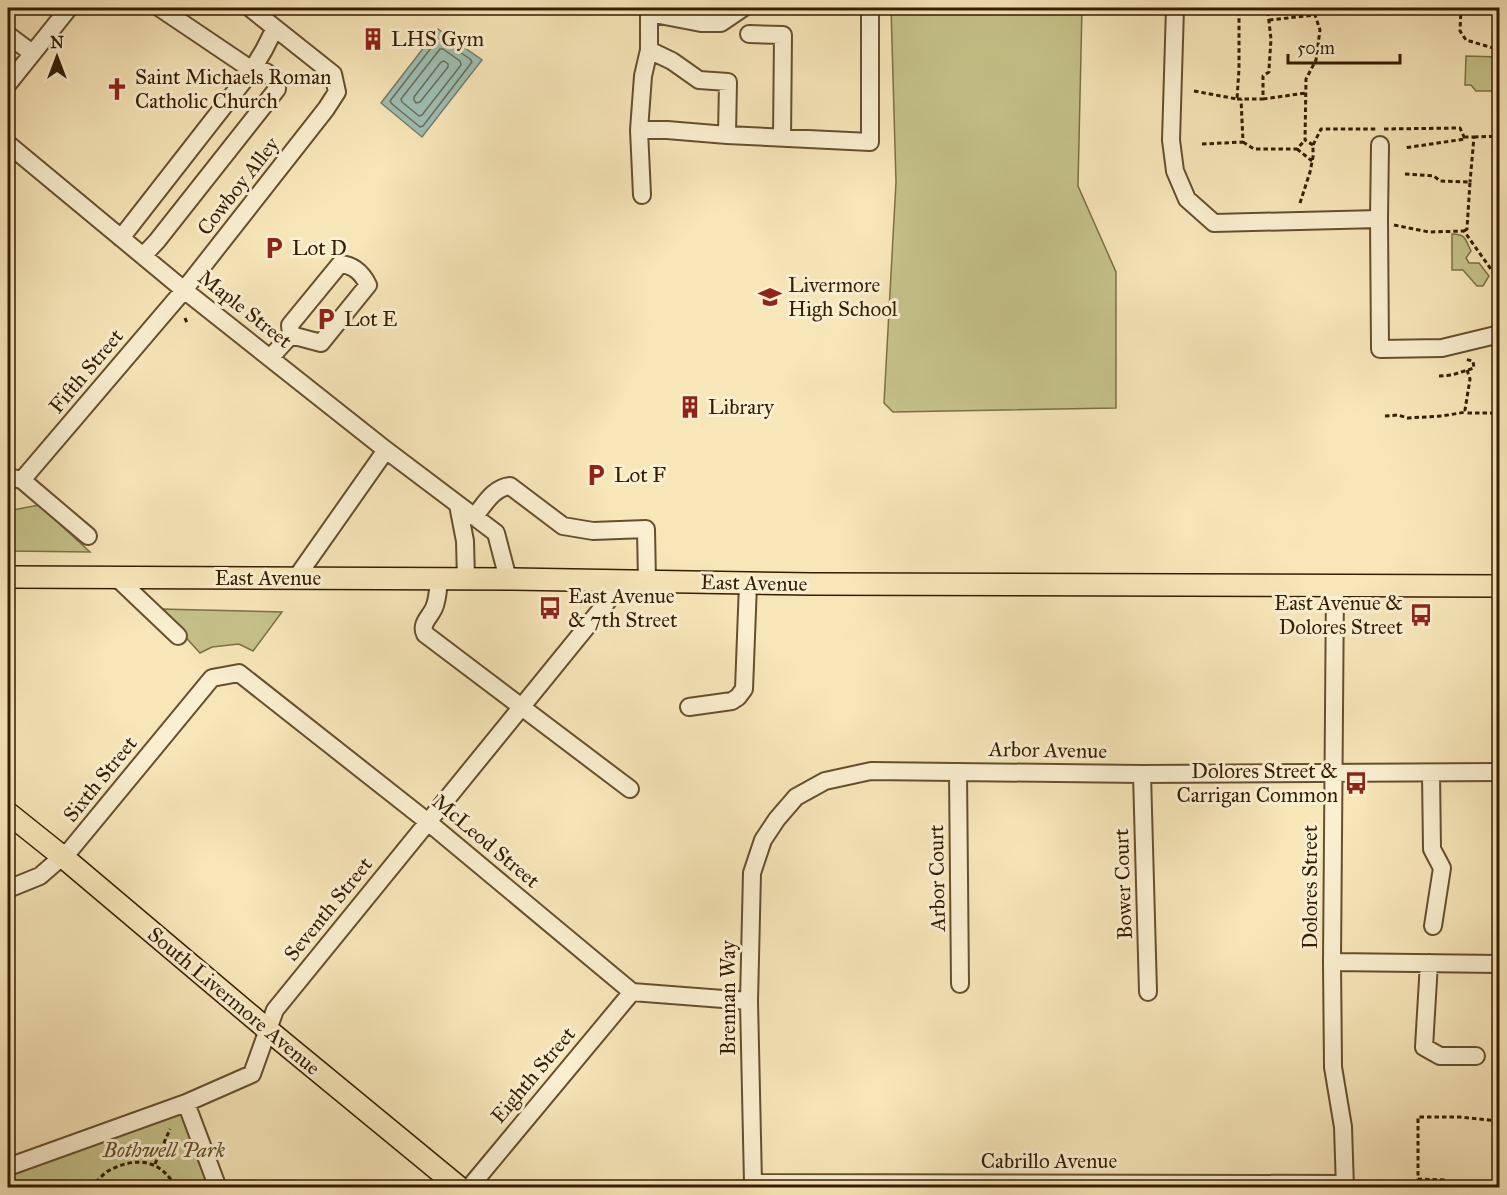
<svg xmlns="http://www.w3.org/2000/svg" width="1507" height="1195" font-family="'IM FELL Great Primer',serif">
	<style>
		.green { fill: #c5c289; stroke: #7d7044; stroke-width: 1.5 }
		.water { fill: #9ebeb3; stroke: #747e6b; stroke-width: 1.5 }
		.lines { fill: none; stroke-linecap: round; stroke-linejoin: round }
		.shore { stroke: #6a6e5a; stroke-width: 1.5 }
		.minor-casing { stroke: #664f2e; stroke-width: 20 }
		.major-casing { stroke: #351d00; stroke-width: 24 }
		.path { stroke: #351d00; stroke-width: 3; stroke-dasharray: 4.5 3; stroke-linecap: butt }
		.minor { stroke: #faefd1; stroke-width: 16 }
		.major { stroke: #f7e6b8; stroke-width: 21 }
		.labels { text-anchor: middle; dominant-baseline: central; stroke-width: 6; stroke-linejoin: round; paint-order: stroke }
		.poi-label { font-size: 21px; fill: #351d00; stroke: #faefd1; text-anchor: start }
		.street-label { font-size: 21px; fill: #351d00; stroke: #faefd1 }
		.park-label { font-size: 21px; font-style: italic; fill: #604f29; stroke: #faefd1 }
	</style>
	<rect width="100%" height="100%" fill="#f7e6b8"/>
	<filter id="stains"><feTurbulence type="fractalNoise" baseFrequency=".00333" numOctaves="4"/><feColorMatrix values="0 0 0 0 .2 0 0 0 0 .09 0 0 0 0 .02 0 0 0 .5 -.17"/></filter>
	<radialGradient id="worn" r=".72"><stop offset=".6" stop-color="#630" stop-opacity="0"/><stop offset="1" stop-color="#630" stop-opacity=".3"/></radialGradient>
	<path class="green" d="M891,8H1082L1078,186L1116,272V408L893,412L884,403L896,182Z
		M1466,56L1499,57V91H1476L1471,85H1465Z
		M1452,234C1466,234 1465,239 1471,251L1466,258L1469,263H1479L1489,276L1483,286H1477L1463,270H1452Z
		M39,505L90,552L8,551V508L13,510Z
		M160,609L282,612L253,651L239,644L212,647L200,653Z
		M186,1103L218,1188H8V1167Z"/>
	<path class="water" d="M438,29L482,60L422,137L381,103Z"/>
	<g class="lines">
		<path class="shore" d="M438,39H441L470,59L472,62L423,126L420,127L392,104L390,101Z
			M440,49H443L460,61L461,65L422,115L419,116L402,102L401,99Z
			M444,61L448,64V67L420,102L416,103L414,100V97L441,62Z"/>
		<g class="minor-casing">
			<path id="minor" d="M1175,8L1171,140L1175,171L1187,199L1214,223L1379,219L1380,349L1442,348L1500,334
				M649,13L701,23H721L743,8
				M749,34L783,35L782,138
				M8,35L32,53
				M649,50L672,61L699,80L728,82L727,135L870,142V8
				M8,84L69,8
				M639,130H667L727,135
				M8,144L184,290L386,450L496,533L508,579
				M642,195L639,130L643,76L649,50V8
				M1379,219L1380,145
				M121,238L252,70L264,50L275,28
				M143,256L157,241L277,89L276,80L266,72L252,70L160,8
				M340,264C354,265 362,273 368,285L321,343L291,335L290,325Z
				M270,358L291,335
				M8,477L22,480L88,536
				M22,480L184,290L326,109L337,92L333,74L250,8
				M458,505L465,541L466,579
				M474,517C485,504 493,488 510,486L563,526L593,531L646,529L647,582
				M117,578L178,636
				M296,578L386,450
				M439,579C438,588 438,599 434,608C430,617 420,624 425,634L630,789
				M1335,586L1332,962L1333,1067L1343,1127L1345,1188
				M689,707L732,701L738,697L744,689L748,584
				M958,772L960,984
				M1431,773L1432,849L1442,868L1433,926
				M1142,774L1148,992
				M8,889L40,876L71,849L212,678L239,673L428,822L632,992L749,1001
				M1332,962L1500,964
				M1429,963L1424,1047L1440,1056H1476
				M186,1103L218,1188
				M8,1167L186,1103L252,1074L275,1010L624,581
				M1345,1184L753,1183L749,1001L752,873L763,840L777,819L796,797L825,781L871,771L1142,774L1500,772
				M469,1188L632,992"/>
		</g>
		<g class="major-casing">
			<path id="major" d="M8,577L513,579L811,584L1500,586
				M8,813L63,857L268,1030L460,1188"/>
		</g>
		<path class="path" d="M1443,8L1448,12L1455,8
			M1460,8H1461L1460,31L1466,40L1500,50
			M1198,12L1234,11L1239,13
			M1244,12L1268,13L1269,8
			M1269,20L1315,15L1314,8
			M1194,91L1237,99L1239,69V13L1244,12V8
			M1237,99H1263V76L1269,72V69L1271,39L1268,13
			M1263,99L1306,93
			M1384,129L1460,128L1465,139L1404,148
			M1464,137H1474L1470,182
			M1474,137L1500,136
			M1243,142L1254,149H1297L1305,140
			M1202,144L1243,142L1241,99
			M1313,145L1305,140L1306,79L1316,60L1320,30L1315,15
			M1297,149L1312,161
			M1405,174L1434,176L1440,181L1470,182L1467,229L1464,231
			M1300,203L1310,172L1313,157V145L1321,129H1378
			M1394,225L1429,232L1464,231L1500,282
			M211,282L214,284L212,287
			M185,318L187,323
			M1467,370L1470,379L1465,410L1467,413H1500
			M1439,376L1452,375L1474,368L1473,361L1464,359
			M1385,416L1398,415L1408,418L1442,416L1466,412
			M155,1164L170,1129
			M64,1188C72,1183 81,1183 88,1188
			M91,1188C96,1182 102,1175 108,1171C136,1156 161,1159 176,1188
			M1444,1188V1180L1418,1179V1117H1459L1500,1121"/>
		<use href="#minor" class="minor"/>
		<use href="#major" class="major"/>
	</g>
	<defs>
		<g id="building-bare" transform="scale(1.8)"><path d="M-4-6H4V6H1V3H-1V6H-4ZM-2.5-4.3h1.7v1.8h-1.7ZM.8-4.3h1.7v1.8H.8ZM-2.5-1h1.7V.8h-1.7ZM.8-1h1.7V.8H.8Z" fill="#8f2418" stroke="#faefd1" stroke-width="2.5" paint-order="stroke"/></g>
		<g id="church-bare" transform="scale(1.8)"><path d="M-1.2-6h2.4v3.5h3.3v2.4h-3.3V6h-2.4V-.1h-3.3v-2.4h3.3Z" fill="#8f2418" stroke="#faefd1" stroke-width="2.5" paint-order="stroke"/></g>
		<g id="parking-bare" transform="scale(1.8)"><path d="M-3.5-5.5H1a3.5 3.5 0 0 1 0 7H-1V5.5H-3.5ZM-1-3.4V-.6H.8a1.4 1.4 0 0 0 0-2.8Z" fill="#8f2418" stroke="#faefd1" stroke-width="2.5" paint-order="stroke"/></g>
		<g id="school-bare" transform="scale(1.8)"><path d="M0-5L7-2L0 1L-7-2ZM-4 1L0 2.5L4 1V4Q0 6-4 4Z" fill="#8f2418" stroke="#faefd1" stroke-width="2.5" paint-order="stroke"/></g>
		<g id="bus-bare" transform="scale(1.8)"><path d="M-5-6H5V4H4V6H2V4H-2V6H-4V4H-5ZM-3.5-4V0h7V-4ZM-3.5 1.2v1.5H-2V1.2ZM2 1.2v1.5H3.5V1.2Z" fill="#8f2418" stroke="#faefd1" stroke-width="2.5" paint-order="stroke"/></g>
	</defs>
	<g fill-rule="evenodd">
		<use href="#building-bare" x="373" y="39"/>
		<use href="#church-bare" x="117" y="89"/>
		<use href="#parking-bare" x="274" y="248"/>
		<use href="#school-bare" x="770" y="297"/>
		<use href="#parking-bare" x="326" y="319"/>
		<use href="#building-bare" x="690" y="407"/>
		<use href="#parking-bare" x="596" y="475"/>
		<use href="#bus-bare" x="550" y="608"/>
		<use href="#bus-bare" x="1421" y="615"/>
		<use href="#bus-bare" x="1356" y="783"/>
	</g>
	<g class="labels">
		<g class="poi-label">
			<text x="391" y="39">LHS Gym</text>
			<text x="135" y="77">Saint Michaels Roman<tspan x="135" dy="24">Catholic Church</tspan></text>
			<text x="292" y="248">Lot D</text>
			<text x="788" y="285">Livermore<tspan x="788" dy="24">High School</tspan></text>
			<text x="344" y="319">Lot E</text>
			<text x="708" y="407">Library</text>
			<text x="614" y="475">Lot F</text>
			<text x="568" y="596">East Avenue<tspan x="568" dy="24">&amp; 7th Street</tspan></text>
			<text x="1403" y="603" text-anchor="end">East Avenue &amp;<tspan x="1403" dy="24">Dolores Street</tspan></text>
			<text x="1338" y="771" text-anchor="end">Dolores Street &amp;<tspan x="1338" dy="24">Carrigan Common</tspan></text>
		</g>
		<g class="street-label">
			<text transform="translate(238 186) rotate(-52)">Cowboy Alley</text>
			<text transform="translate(245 309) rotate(38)">Maple Street</text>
			<text transform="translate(86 371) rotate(-50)">Fifth Street</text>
			<text x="268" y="578">East Avenue</text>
			<text transform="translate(754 583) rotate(1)">East Avenue</text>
			<text transform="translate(1048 750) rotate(1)">Arbor Avenue</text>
			<text transform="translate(100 779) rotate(-51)">Sixth Street</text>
			<text transform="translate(486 841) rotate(40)">McLeod Street</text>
			<text transform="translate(937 878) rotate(-91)">Arbor Court</text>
			<text transform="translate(1123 884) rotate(-92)">Bower Court</text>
			<text transform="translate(1310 887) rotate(-90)">Dolores Street</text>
			<text transform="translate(328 909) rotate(-51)">Seventh Street</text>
			<text transform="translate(728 998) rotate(-90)">Brennan Way</text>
			<text transform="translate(234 1001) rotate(40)">South Livermore Avenue</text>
			<text transform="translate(533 1075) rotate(-50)">Eighth Street</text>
			<text x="1049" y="1161">Cabrillo Avenue</text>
		</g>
		<g class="park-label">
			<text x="164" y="1150">Bothwell Park</text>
		</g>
	</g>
	<rect width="1507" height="1195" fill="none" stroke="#f7e6b8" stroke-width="30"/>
	<rect x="9" y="9" width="1489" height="1177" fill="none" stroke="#351d00" stroke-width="3"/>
	<rect x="15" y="15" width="1477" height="1165" fill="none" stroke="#351d00" stroke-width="1.5"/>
	<g transform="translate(57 57)" stroke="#faefd1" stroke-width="4.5" paint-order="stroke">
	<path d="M0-4.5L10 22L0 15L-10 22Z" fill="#351d00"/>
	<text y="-9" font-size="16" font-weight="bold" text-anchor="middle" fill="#351d00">N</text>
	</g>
	<path d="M1288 54v9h112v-9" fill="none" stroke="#351d00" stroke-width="3"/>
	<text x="1297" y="54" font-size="18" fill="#351d00" stroke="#faefd1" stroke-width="4.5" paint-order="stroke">50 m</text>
	<rect width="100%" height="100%" filter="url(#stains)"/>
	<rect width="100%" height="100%" fill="url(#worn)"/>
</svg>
